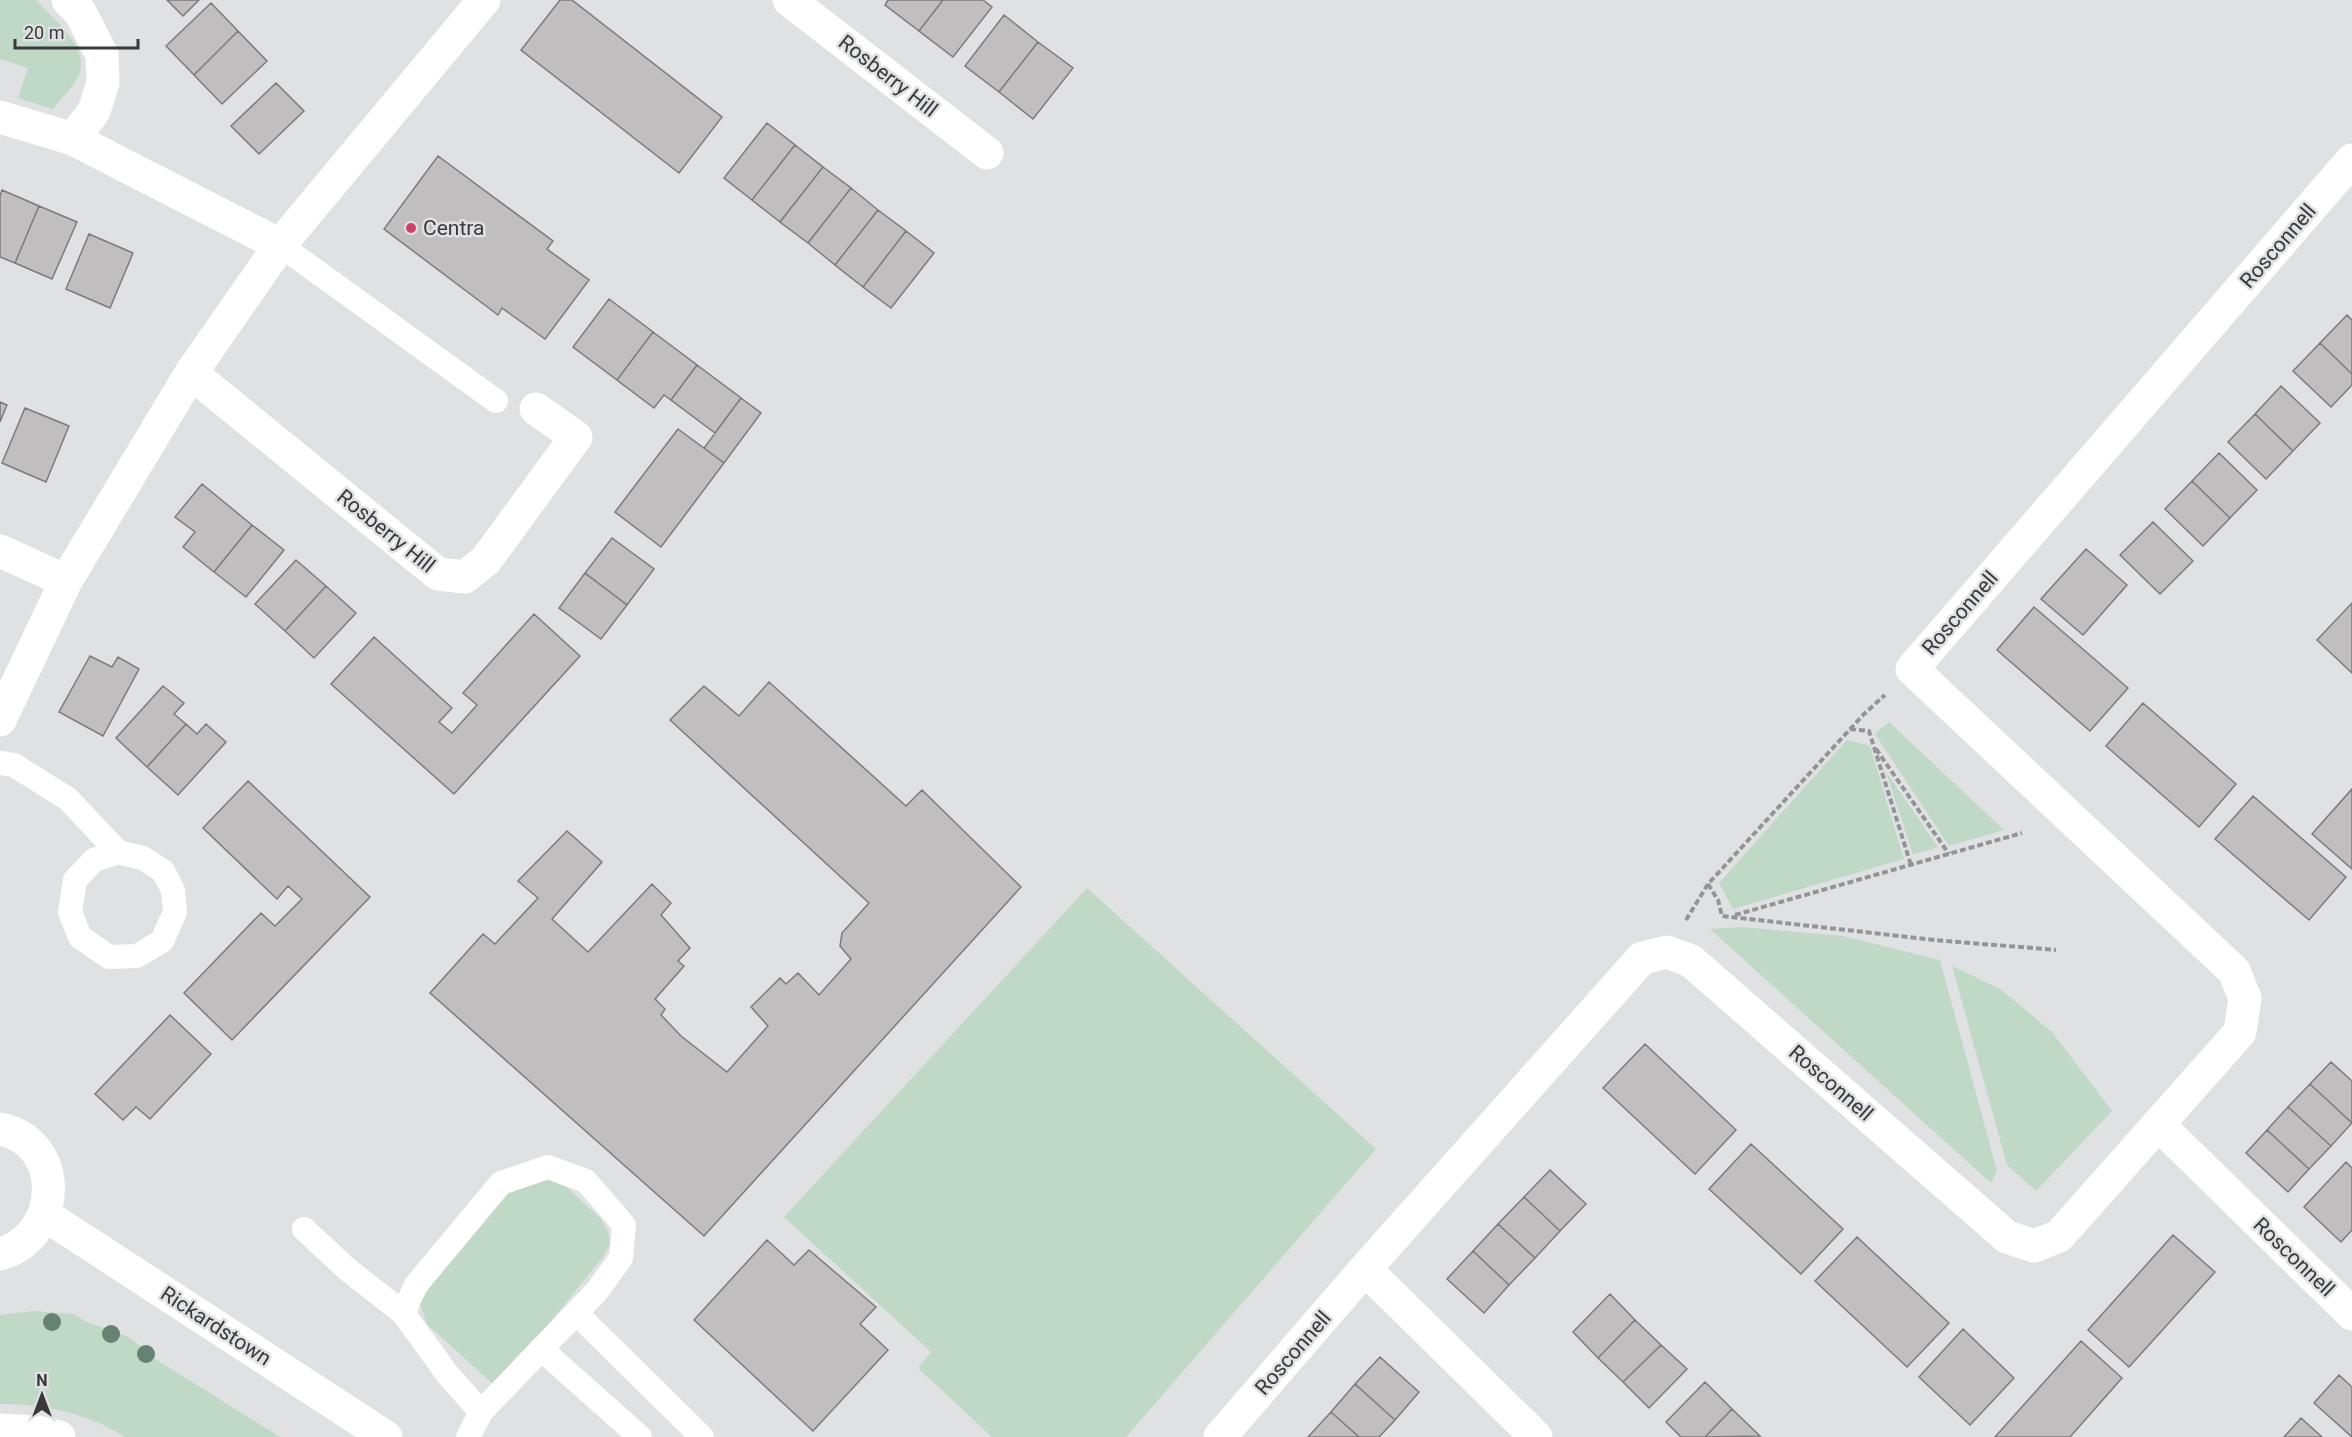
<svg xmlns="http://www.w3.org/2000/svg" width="2352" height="1437" font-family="Roboto,sans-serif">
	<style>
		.green { fill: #c0d8c6 }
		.building { fill: #c0bebf; stroke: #7d7a7c; stroke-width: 1.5 }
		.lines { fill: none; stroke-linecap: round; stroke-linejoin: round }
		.path { stroke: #939495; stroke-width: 4; stroke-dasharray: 6 3; stroke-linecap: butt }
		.lane { stroke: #fff; stroke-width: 24 }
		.street { stroke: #fff; stroke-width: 33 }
		.secondary { stroke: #fff; stroke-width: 33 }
		.tree { fill: #658273 }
		.poi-dot { fill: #d0416a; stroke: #e0e1e3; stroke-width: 2 }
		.labels { text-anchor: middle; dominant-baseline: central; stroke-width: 5; stroke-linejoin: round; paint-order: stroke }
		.street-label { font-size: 21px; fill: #39393a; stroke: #e0e1e3 }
		.poi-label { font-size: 21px; fill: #39393a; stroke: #e0e1e3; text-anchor: start }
	</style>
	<rect width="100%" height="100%" fill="#e0e1e3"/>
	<path class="green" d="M0,0H36C53,19 94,50 77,79C71,89 61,99 53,109L18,98L28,68L0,59Z
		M1889,722L2004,830L1949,846L1875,734Z
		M1847,740L1870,746L1904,859L1733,909L1719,883Z
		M1886,772L1938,847L1913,855Z
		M1087,888L1376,1149L1126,1437H992L918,1368L931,1352L784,1217Z
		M1742,927L1843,936L1940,960L1997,1171L1991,1183L1710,929Z
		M1952,966L2000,989L2052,1032L2112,1111L2036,1191L2007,1165Z
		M540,1176L561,1182L601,1219L608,1232L610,1244L603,1257L497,1388L427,1324L420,1304L424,1291L514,1186Z
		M33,1311L73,1314L89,1323L129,1337L157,1360L280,1437H125C89,1414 43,1403 0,1404V1315Z"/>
	<path class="building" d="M167,0H199L183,16Z
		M560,0H572L722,117L679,173L521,50Z
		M888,0H943L919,31L885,5Z
		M943,0H983L992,7L953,57L919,31Z
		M211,3L238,31L194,75L166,46Z
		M1004,15L1038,42L999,92L965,66Z
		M238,31L267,61L222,104L194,75Z
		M1038,42L1073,68L1033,119L999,92Z
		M276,83L304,111L259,154L231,126Z
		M767,123L795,145L752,200L724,178Z
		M795,145L823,167L780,222L752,200Z
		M438,156L553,241L547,249L589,280L545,339L502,308L498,315L384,229Z
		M823,167L851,188L808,243L780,222Z
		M851,188L878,210L835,265L808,243Z
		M2,190L39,206L15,263L0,257V196Z
		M39,206L77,222L52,279L15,263Z
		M878,210L906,231L863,287L835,265Z
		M906,231L934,253L891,308L863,287Z
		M89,234L133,253L110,308L66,289Z
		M609,299L653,332L617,380L573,347Z
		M2347,315L2352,320V374L2320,343Z
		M653,332L697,365L671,400L664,395L654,408L617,380Z
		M2320,343L2352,374V385L2331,407L2293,371Z
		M697,365L741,398L715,433L671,400Z
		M2281,386L2320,423L2293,451L2255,414Z
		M741,398L761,413L724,463L704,448Z
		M0,402L7,405L0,422Z
		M25,408L69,426L46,482L2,463Z
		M2255,414L2293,451L2266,479L2228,442Z
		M678,429L724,463L661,547L615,512Z
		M2219,453L2257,490L2230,518L2192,481Z
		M2192,481L2230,518L2203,546L2165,509Z
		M202,484L252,525L214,572L183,547L195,532L175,517Z
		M2153,522L2193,561L2160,594L2120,555Z
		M252,525L284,550L246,597L214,572Z
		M612,538L654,569L627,605L585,573Z
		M2086,549L2127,585L2083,635L2041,599Z
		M296,560L326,586L285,631L255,604Z
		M585,573L627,605L601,639L559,608Z
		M326,586L356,613L314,658L285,631Z
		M2352,603V673L2317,640Z
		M2034,607L2128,688L2090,731L1997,650Z
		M534,614L580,656L454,794L331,684L374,637L452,708L439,722L452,733L477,705L463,693Z
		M90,656L112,667L118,657L139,669L103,736L59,712Z
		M769,682L906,806L922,790L1021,887L704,1236L430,993L483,934L495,944L538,898L518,881L567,831L602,862L552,919L588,952L652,884L671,903L661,915L690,948L678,961L684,966L655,999L665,1009L661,1015L681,1036L727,1072L768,1026L751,1007L780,978L786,984L798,973L819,995L851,959L840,946L842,933L869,903L670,720L704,686L739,716Z
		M163,686L184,703L174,714L186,724L147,767L116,738Z
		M2143,703L2236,784L2199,827L2106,746Z
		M186,724L197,734L206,724L226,742L178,795L147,767Z
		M248,781L370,897L232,1040L184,993L261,913L275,926L302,899L288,886L277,899L203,828Z
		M2352,789V869L2312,834Z
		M2253,796L2346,877L2309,920L2215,839Z
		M170,1015L211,1054L150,1119L136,1107L123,1120L95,1094Z
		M1645,1044L1736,1130L1695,1174L1603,1088Z
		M2331,1062L2352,1081V1123L2310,1084Z
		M2310,1084L2352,1123L2331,1146L2288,1107Z
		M2288,1107L2331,1146L2309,1169L2267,1130Z
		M2267,1130L2309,1169L2288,1192L2246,1153Z
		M1751,1144L1843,1229L1801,1274L1709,1189Z
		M2346,1162L2352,1168V1230L2341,1242L2304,1207Z
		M1550,1170L1586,1204L1560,1231L1524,1197Z
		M1524,1197L1560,1231L1535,1258L1498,1224Z
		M1498,1224L1535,1258L1509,1285L1473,1251Z
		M2173,1235L2215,1272L2129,1367L2088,1330Z
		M1857,1237L1949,1323L1907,1367L1815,1281Z
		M767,1240L794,1265L809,1250L876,1307L860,1324L888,1350L813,1431L694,1320Z
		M1473,1251L1509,1285L1484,1313L1447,1279Z
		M1610,1294L1635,1320L1598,1358L1573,1332Z
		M1635,1320L1661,1345L1623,1382L1598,1358Z
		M1963,1329L2014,1378L1970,1425L1919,1377Z
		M2081,1341L2122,1378L2070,1437H1995Z
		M1661,1345L1687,1369L1649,1408L1623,1382Z
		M1380,1357L1419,1392L1395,1420L1355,1384Z
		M2339,1375L2352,1387V1437L2314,1403Z
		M1705,1382L1732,1409L1705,1437H1681L1666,1422Z
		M1355,1384L1395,1420L1379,1437H1359L1331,1412Z
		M1732,1409L1760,1436L1705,1437Z
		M1331,1412L1359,1437H1308Z
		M2301,1418L2322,1437H2284Z"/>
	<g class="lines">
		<path class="path" d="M1850,729L1869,731L1911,865
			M1876,749L1949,854
			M1708,884L1718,900L1722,916L1935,940L2056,950
			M1735,915L2022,833
			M1686,920L1708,884L1864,714L1885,695"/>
		<path class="lane" d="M280,245L496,401
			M0,763L14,765L68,799L118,852L143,858L163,871L173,890L175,912L162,941L137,956L109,957L80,937L70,912L75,880L94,860L118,852
			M304,1229L347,1269L403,1313L448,1375L481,1412L468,1437
			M403,1313L416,1285L501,1183L548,1167L586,1181L624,1225L621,1258L597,1291L481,1412
			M576,1313L702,1437
			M541,1349L640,1437"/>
		<path class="street" d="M68,0L80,12L102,55L103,83L94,111L73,139
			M789,0L987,153
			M0,117L73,139L280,245
			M191,373L438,574L465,577L486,560L576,437L536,409
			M0,551L66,581
			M0,720L66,581L191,373L280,245L484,0
			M2158,1124L2352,1314
			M1365,1269L1536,1437
			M0,1430L38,1432L59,1437
			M1220,1437L1365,1269L1642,958L1667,952L1691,961L2007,1237L2034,1246L2059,1236L2240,1032L2245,998L2234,971L1912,669L2352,160"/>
		<path class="secondary" d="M0,1129C66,1142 63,1236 0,1254
			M45,1215L386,1437"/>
	</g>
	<g class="tree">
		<circle cx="52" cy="1322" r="9"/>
		<circle cx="111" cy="1334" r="9"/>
		<circle cx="146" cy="1354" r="9"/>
	</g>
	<circle class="poi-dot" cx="411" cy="228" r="6"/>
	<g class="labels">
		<g class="street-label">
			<text transform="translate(888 76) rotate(38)">Rosberry Hill</text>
			<text transform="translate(2278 246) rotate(-49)">Rosconnell</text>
			<text transform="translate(386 531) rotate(39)">Rosberry Hill</text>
			<text transform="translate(1960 613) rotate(-49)">Rosconnell</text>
			<text transform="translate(1831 1083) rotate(41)">Rosconnell</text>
			<text transform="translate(2294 1257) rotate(44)">Rosconnell</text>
			<text transform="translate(216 1326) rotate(33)">Rickardstown</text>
			<text transform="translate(1293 1353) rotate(-49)">Rosconnell</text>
		</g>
		<g class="poi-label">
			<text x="423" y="228">Centra</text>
		</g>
	</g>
	<g transform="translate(42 1395)" stroke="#e0e1e3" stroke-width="4.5" paint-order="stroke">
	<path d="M0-4.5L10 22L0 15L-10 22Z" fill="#39393a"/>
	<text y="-9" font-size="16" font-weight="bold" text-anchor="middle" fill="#39393a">N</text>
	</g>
	<path d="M15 39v9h123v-9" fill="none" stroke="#39393a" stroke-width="3"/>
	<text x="24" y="39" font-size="18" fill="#39393a" stroke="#e0e1e3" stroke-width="4.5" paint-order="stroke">20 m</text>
</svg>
